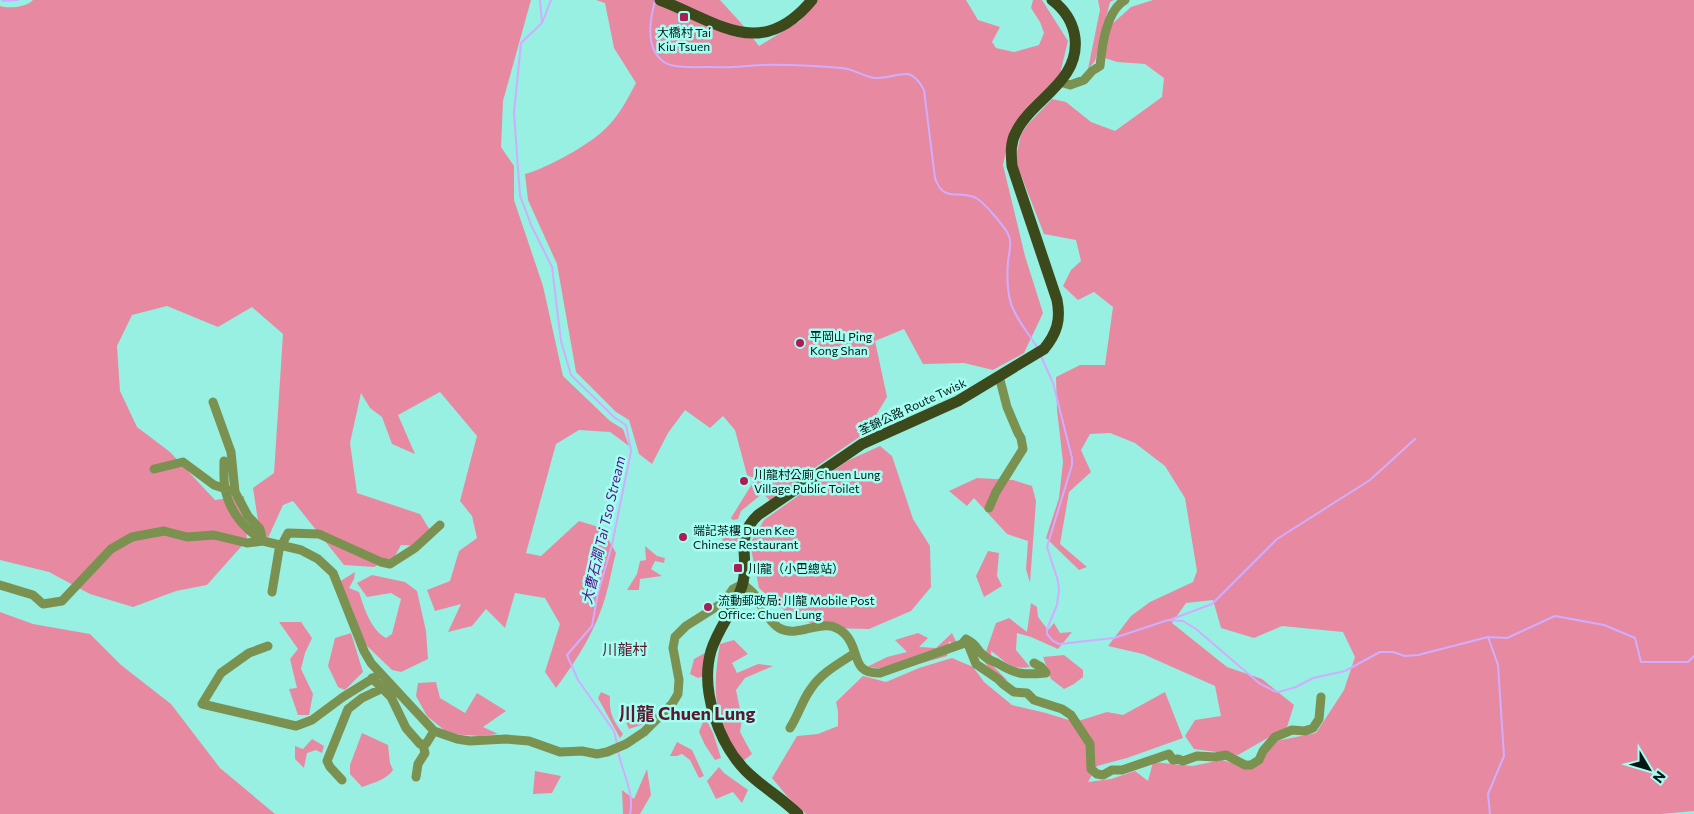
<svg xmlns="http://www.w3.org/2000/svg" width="1694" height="814" font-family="Commissioner,'Noto Sans TC',sans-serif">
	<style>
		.green { fill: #e78aa1 }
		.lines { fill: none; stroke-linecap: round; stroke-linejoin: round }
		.stream { stroke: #d1adff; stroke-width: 2 }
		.minor { stroke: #7b9150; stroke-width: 9 }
		.major { stroke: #3b491b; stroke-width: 11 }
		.poi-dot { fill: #ac1c55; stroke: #a5fef1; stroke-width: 2 }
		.labels { text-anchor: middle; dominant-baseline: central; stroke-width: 5; stroke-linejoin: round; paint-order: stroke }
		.poi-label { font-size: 12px; fill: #001815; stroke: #a5fef1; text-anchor: start }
		.street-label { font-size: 12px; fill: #001815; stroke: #a5fef1 }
		.water-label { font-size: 14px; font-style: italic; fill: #58148b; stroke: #a5fef1 }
		.quarter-label { font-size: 15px; fill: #5b182e; stroke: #a5fef1 }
		.district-label { font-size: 18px; font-weight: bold; fill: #5b182e; stroke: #a5fef1 }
	</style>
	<rect width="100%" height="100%" fill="#98f0e3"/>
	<path class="green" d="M33,0H531L503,101L501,147L514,166V200L543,286L563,376L610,421L623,429L629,446L610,432L579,430L556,444L526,553L541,556L579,521L602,528L616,553C612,567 610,581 606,595C597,628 577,660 556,688L545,672L560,624L545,598L515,593L505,628L486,609L472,626L448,632L461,604L435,611L427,590L450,581L459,551L477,538L472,516L460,501L477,436L440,392L398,415L415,454L392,444L382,417L370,408L361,393L350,443L357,493L420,514L433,535L418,546L401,545L395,556L374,567L344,565L293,501L283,505L268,538L258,521L253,488L274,473L283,334L252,307L218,327L167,306L132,315L117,346L120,391L137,427L170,452L215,500L244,496L247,540L207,585L176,591L133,607L90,594L49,572L0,560V6C9,9 27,7 33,0Z
		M596,0H720L741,23L759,46L800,21L816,0H966L978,20L1000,27L992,42L996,48L1014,52L1039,45L1044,33L1040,22L1031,8L1033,0H1042L1068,41L1060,74L1011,129L1003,165L1025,256L1043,313L1024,353L993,370L964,363L923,364L904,329L875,341L887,397L865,433L813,469L771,502L763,493L741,511L738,519L733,520L731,518L755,479L747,475L735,430L723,416L710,428L685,410L668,433L652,464L639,454L629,420L616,412L576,372L557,264L528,200L525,174C547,168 591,144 606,128C619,116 628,98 636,83L614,48L605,3Z
		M1098,0H1114L1110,2L1095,61L1088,69L1100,10Z
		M1153,0H1694V811L1661,814H806L787,796L772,778L797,736L818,734L838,726V711L836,702L863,676L886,682L919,668L952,658L973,667L984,682L1012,705L1046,713L1075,722L1107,712L1123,715L1165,692L1183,738L1127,758L1097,766L1088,782L1111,779L1135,771L1148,781L1153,762L1192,766L1222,760L1252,769L1276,741L1316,733L1344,690L1355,657L1343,632L1282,626L1254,638L1221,628L1213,600L1186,603L1172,623L1227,667L1262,679L1294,705L1287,727L1238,755L1194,749L1185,736L1195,720L1221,716L1215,686L1143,654L1108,646L1131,616L1150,602L1193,582L1197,571L1185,498L1165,466L1135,443L1110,433L1090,434L1081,450L1091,472L1069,492L1060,544L1087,567L1079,570L1046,538L1059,498L1063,462L1057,410L1056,377L1080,365H1105L1113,307L1094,292L1078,300L1063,286L1071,270L1081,261L1076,240L1044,234L1017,165V152L1021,134L1028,124L1052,99L1066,102L1091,122L1115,131L1162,97L1164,78L1145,64L1117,62L1102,57L1111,25L1131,7Z
		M880,446L892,456L913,519L930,546L931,587L911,611L869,629L825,628L791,616L759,588L750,544L764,520L847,461Z
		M977,478L1013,480L1032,486L1036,501L1030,583L1026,569L1028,541L1007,534L974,498L967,506L949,491Z
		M741,526L740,534L735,548L726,547L720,535L724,531Z
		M645,546L657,556L665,558L664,563L655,561L651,569L662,576L640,579L639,590H627L637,574L640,561L646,560Z
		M988,551L999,553L997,576L1002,586L984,597L976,576Z
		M355,572L354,579L349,588L359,592C364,608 371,630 386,638L392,634L401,599L391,593L367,597L357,583L372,575L405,582L417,591L426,631L428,659L401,672L392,670L363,642L351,606L339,582Z
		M1031,603L1037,607L1038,617L1048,630L1054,623L1060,633L1072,632L1058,649L1031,637L1017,633L1016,650L1030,667C1009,670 1007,662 991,651L992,665L1008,681L994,675L983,660L996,623L1009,618L1027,632Z
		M0,612L33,624L90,634L121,665L171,704L220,768L275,814H0Z
		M279,622H301L312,638L305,653L301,669L313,694L309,715H298L289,689L297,688L290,659L298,649Z
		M351,633L363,672L345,690L338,687L328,666L335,638Z
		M918,633L928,638L919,647L936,648L952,633L960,650L949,641L947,656L897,670L867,667L887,657L907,652L895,640Z
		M734,640L748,654L732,663L737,673L758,664L773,666L745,678L736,690L742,719L740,732L752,754L743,761C737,751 729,742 725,731C712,704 715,672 720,644Z
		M705,653L704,676L698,678L690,674L694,659Z
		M1064,655L1083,670V677L1074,684L1064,689L1051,679L1043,657Z
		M436,682L440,698L465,713L477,693L506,711L483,727L498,734L480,736L449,734L427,716L416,696L418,683Z
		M601,692L610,696C609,714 613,720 623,734L620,738L598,698Z
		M633,710L644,719V724L629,729L625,720Z
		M705,717L713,733L721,758L715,760L705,745L699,732Z
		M362,733L388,745L390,763L393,770C386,780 373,783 362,787L350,774V765Z
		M312,739L324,746L322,753L316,750L307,753L304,768L295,759V746L303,749Z
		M677,742L692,750L704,776L699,778L690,760L682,754L677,756H670Z
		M719,767L724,773L748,790L742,803L733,792L716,799L707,781Z
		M647,769L651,795L640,814H623L622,790L634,799Z
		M535,771L561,776L552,793L533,794Z"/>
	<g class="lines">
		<path class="stream" d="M2,0L4,1L18,0
			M540,0L542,23
			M551,0L542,23L521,43L514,113L520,196L532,227L552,267L561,341L571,375L615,418L626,425L631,451L612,545L598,593L592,626L567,655L578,680L614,731L617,744
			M655,1C650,19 645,49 664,62C673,69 700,67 712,67C729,68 745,66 762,65C789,64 816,66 842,68C854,69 864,77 875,78C899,79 909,62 924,90L935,178C944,204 958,189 976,198C985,203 1001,223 1007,232C1013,242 1009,251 1008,262C1007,275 1007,288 1010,300C1013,315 1029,334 1037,347
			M1041,356L1053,383L1072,458V465L1047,547L1058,581L1059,590L1057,605L1047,629V634L1053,641L1059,644L1114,638L1168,620L1183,621L1196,629L1259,683L1274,691L1279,692L1296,687L1313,678L1345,671L1380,652H1393L1405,656L1418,655L1488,637L1507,638L1555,616L1604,625L1635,638L1641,662H1688L1694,656
			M1172,619L1212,604L1277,539L1370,480L1415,439
			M1488,637L1498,665L1504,756L1488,794L1490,814
			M618,751C622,772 635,793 630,814"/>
		<path class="minor" d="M1060,82L1070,85L1084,80L1092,71L1100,66C1102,46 1106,11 1125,0
			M213,402L231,452L235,492L248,516L260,529L263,541
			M224,461C224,471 223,483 226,493C231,514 245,529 263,541
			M154,469L183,462L214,485L229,490
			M989,508L996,492L1023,449L1021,438L1018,433L1007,407L999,376
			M0,585L33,595L43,604L62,601L111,549L132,537L164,531L187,537L214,535L247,543L263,541L301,550L318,559L333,573L364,651L371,663L434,731L457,739L470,741L506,739L529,741L560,752L582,751L597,754L607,752L626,744L644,732L672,704L678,694L679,680L673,648L675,637L686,626L724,602L733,589L743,584C746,587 751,590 754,594C761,604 768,621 779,628C801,640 824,613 845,634C861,650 850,674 880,673L962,644L966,639C978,645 975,648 983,655C987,659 992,661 997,663C1017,675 1023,675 1046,673L1041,667L1034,663
			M272,592L279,550L288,533L319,534L381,562L390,564L415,548L440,525
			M966,639L976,664L998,679L1003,684L1014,692L1027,693L1034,700L1062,709L1071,715L1090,744L1091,769L1097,774L1103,775L1112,770H1122L1169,754L1173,760L1178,759L1183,761L1197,756L1215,757L1226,755L1245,765H1251L1259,760L1263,751L1275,737L1292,730L1305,731L1313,728L1319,719L1321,697
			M268,646L249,653L221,673L202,704L296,726L312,720L343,697L380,674
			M372,678L391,697L406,728L420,744H426L434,731
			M790,728C798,716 802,701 810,690C821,673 838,664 855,653
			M416,777L418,764L425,753L423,745
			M342,780L330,767L327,761L348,709L362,698L383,688"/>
		<path class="major" d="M660,0C718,22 761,62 812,0
			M798,814C782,798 762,787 746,771C718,743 700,689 711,651C718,628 735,609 742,586C751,558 733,538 758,515L862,444L958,401L1044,349C1057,333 1061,320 1057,300L1012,166C1011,154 1010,143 1016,132C1032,99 1080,82 1075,38C1073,22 1065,10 1052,0"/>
	</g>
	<g class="poi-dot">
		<rect x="679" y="12" width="10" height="10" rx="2.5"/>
		<circle cx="800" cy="343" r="5"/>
		<circle cx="744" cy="481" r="5"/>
		<circle cx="683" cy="537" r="5"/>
		<rect x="733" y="563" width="10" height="10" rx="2.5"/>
		<circle cx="708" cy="607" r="5"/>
	</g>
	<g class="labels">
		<g class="poi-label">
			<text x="684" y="32" text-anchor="middle">大橋村 Tai<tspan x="684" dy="14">Kiu Tsuen</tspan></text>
			<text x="810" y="336">平岡山 Ping<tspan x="810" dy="14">Kong Shan</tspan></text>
			<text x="754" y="474">川龍村公廁 Chuen Lung<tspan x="754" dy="14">Village Public Toilet</tspan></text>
			<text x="693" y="530">端記茶樓 Duen Kee<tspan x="693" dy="14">Chinese Restaurant</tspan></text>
			<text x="748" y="568">川龍（小巴總站）</text>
			<text x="718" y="600">流動郵政局: 川龍 Mobile Post<tspan x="718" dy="14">Office: Chuen Lung</tspan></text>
		</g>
		<g class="street-label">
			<text transform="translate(912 406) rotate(-25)">荃錦公路 Route Twisk</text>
		</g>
		<g class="water-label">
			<text transform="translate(603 530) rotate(-77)">大曹石澗 Tai Tso Stream</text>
		</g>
		<g class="quarter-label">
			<text x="625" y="649">川龍村</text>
		</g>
		<g class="district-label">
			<text x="687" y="713">川龍 Chuen Lung</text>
		</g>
	</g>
	<g transform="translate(1649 769) rotate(128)" stroke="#a5fef1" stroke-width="4" paint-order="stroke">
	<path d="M0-4L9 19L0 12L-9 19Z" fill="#001815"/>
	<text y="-8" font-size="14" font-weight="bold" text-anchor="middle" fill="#001815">N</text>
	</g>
</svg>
